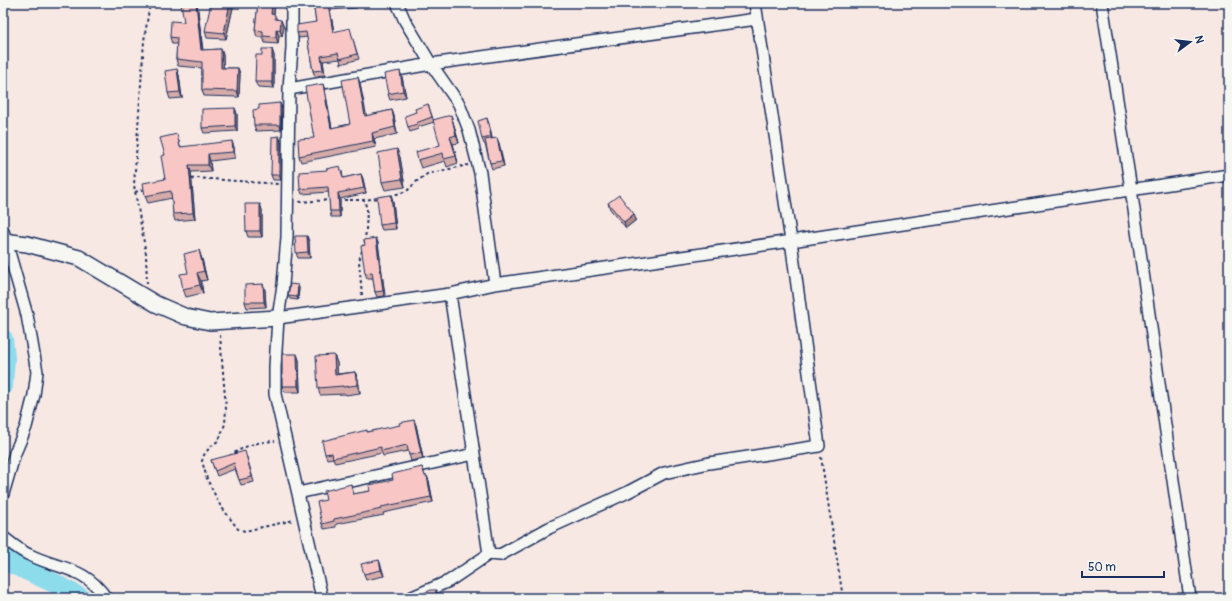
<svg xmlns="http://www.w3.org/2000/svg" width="1232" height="601" font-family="Pangolin,sans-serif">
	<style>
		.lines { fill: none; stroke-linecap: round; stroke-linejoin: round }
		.river { stroke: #8ddcec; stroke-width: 20 }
		.street-casing { stroke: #1b2f5e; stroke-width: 14 }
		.secondary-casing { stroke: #1b2f5e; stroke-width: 18 }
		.path { stroke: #1b2f5e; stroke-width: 2; stroke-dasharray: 3 3; stroke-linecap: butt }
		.street { stroke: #f6f6f2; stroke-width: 11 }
		.secondary { stroke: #f6f6f2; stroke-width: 15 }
		.wall { fill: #d5aba9; stroke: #1b2f5e }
		.shaded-wall { fill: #ae8b8a; stroke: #1b2f5e }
		.building { fill: #f8c7c5; stroke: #1b2f5e }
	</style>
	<rect width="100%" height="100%" fill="#f7e8e4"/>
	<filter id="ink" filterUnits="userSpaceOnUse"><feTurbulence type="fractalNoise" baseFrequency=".025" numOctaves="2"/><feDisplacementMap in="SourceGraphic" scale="8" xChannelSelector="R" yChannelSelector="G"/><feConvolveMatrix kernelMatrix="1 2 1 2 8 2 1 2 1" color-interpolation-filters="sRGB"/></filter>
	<g filter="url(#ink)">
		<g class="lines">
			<path class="river" d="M3,339L5,358L3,386
				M3,557L8,562L54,583L81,598"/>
			<g class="street-casing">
				<path id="street" d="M292,3V48L289,89L287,237L283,285L278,318L275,367V394L322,598
					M397,3L405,21L431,64L459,104L469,130L480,173L495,284
					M1102,3L1131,189L1190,598
					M289,89L431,64L757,19
					M3,231L27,315L37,372L34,395L26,427L15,453L3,494
					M450,294L489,554
					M278,318L450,294L495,284L791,241L1229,175
					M298,493L474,454
					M3,537C12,544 21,552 32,556C62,570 85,567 106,598
					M410,598L449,581L489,554L500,555L549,528L626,493L664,473L709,463L819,446L791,241L755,3"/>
			</g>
			<g class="secondary-casing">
				<path id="secondary" d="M3,241L27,244L79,258L156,304L186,317L210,322L278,318"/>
			</g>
			<path class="path" d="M191,179L197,178L278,184
				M135,192L146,189
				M390,196L407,191L416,182L427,174L468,165
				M338,200H364L378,198
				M299,202L330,200
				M147,284L146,254L134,185L144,41L150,3
				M362,295L359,261L365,240L366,230L367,209L364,200
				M220,335L226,409L225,424L219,440L210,447L204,455L202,461L207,479L220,505L238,529L245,531L294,520
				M229,456C245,446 255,442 275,441
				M821,457L843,598"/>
			<use href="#street" class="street"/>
			<use href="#secondary" class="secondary"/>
		</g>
		<path class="wall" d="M197,3L203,50L221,49L223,55V68H238L240,74L239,97L204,96L202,90V68L178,66L176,59L177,44H172L170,37L184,22Z
			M234,3L226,39L207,38L205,31Z
			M258,3H275L274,15L277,19L284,27L282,36H279L278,44L265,43L263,37H257L255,30Z
			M313,3H357V8L330,10L334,32L351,33L359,59L341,64L340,59L323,61L325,75L315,76L313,71L307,37L299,38L297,33L316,22Z
			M274,55V88L258,87L255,82Z
			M179,75L182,98L170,99L168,93Z
			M358,77L360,84L366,116L392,110L394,116L397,134L374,139L376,147L301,162L299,156L314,138L325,90L332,128L350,124Z
			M402,77L406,97L390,100L388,94Z
			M280,103L282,109L281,130L256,131L254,125L259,109Z
			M428,104L434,122L418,127V129L410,132L408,127L416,112Z
			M235,108L237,114V131L204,133L202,128Z
			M451,115L459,143L453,144L458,163L447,167L445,161L421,168L418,160L440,145Z
			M489,124L492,139L499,143L504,166L492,169L490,163L485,144H484L482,139Z
			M279,136L281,142V180H273L271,175Z
			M179,141L180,147H234L235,158L210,161L211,171L191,172L195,219L175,221L173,214L172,198L148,203L145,196L165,179V155Z
			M400,157L405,187L385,190L382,182Z
			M342,171L343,178L361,174L363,179L366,193L340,199V217H331L330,211L329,192L302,194L300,189Z
			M391,195L393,201L396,229L382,230L380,225Z
			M608,203L636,220L626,228L610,209Z
			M260,204L262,210V237H248L246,231Z
			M376,238L378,243L385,296L377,297L375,292L373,278H367L365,273V245Z
			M309,241L310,258H298L296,253Z
			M202,259L207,280L201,281L203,293L186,297L183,289L188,273Z
			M263,284L265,290L266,307L247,308L245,302Z
			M298,285L299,288L298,300L290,299L288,296Z
			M297,354L299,360L300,392H285L282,386Z
			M334,355L337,363V374L355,372L358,379L360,393L346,395V394L320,395L318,388Z
			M416,425L423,458L411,461L408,451L383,456L382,453L335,463L333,458L327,459L325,454L367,432Z
			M247,457L254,482L241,485L235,469L217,476L211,460Z
			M422,467L425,476H427L429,481L433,502L383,513L384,515L336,524V527L324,529L322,524L326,500L351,484L354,494L370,491Z
			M379,560L381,566L384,576L366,580L364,574Z"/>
		<path class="shaded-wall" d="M196,3H197L203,56L201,50Z
			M230,3H234L226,39L224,33Z
			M272,3H275L273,21L271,14Z
			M328,4L330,10L335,38L333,32Z
			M281,20L284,27L282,36L280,30Z
			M276,29L279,36L278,44L276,37Z
			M221,49L223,55L224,74L221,68Z
			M272,49L274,55V88L272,82Z
			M321,56L323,61L325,75L323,70Z
			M238,68L240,74L239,97L237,91Z
			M177,69L179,75L182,98L180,92Z
			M400,71L402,77L406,97L403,91Z
			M358,77L360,84L368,123L365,116Z
			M323,84L325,90L333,134L331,128Z
			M280,103L282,109L281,130L280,125Z
			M235,108L237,114V131L235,126Z
			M392,110L394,116L397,134L395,127Z
			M451,115L459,143L456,135Z
			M487,118L489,124L493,142L491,137Z
			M372,133L374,139L376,147L373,141Z
			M279,136L281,142V180L279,175Z
			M450,137L453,144L458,163L456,156Z
			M497,138L499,143L504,166L502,161Z
			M232,141L234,147L235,158L233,152Z
			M397,149L400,157L405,187L402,179Z
			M208,154L210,161L211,171L208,165Z
			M189,165L191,172L195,219L193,213Z
			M361,174L363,179L366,193L364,188Z
			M338,193L340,199V217L339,211Z
			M391,195L393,201L396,229L394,223Z
			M260,204L262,210V237L260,231Z
			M634,214L636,220L626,228L624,222Z
			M307,236L309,241L310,258L308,252Z
			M376,238L378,243L385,296L383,291Z
			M199,250L202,259L207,280L204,271Z
			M197,273L201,281L203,293L200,285Z
			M263,284L265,290L266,307L264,302Z
			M298,285L299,288L298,300L297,297Z
			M297,354L299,360L300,392L298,386Z
			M334,355L337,363L338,383L335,375Z
			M355,372L358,379L360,393L357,385Z
			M414,420L416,425L423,458L421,453Z
			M427,476L429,481L433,502L431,497Z
			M379,560L381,566L384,576L381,570Z
			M436,590L438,596L437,598H435Z"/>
		<path class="building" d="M181,3H196L201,50L221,49V68H238L237,91L202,90V62L176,59L177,38L170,37L171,21L184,22Z
			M211,3H230L224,33L205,31Z
			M258,3H272L271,14L275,15V19L281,20L280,30L276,29V37L263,36V31L255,30Z
			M313,3H351L328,4L333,32L350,28L357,54L340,59L338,53L321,56L323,70L313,71L306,32L297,33V25L316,22Z
			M262,49H272V82H255L256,55H262Z
			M177,69L180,92L168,93L165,71Z
			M400,71L403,91L388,94L384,74Z
			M358,77L365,116L392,110L395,127L372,133L373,141L299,156L298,139L314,138L305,87L323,84L331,128L350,124L342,80Z
			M280,103V125H254L253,110L259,109V105Z
			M428,104L432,117L416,123L417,124L408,127L405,116L416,112L415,109Z
			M235,108V126L202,128V109Z
			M451,115L456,135L450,137L456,156L444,159L443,153L418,160L416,152L440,145L433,120Z
			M487,118L491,137L482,139L478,121Z
			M177,134L180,147L232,141L233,152L208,154V165H189L193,213L173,214L171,191L145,196L143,183L165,179L161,156L165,155L160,138Z
			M279,136V175H271L272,137Z
			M497,138L502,161L490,163L485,140Z
			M397,149L402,179L382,182L378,153Z
			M340,166L343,178L361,174L364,188L338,193L339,211H330L328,187L300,189L299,172L327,170L326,169Z
			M391,195L394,223L380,225L377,197Z
			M619,195L634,214L624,222L608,203Z
			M245,204H260V231H246Z
			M295,236H307L308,252L296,253Z
			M376,238L383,291L375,292L372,272L365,273L361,246L365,245L364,240Z
			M199,250L204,271L197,273L200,285L183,289L180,274L188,273L184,254Z
			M263,284L264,302H245V285Z
			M290,284L298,285L297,297L288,296Z
			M282,354H297L298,386H282Z
			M334,355L335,375L355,372L357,385L343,387V386L318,388L316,356Z
			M414,420L421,453L409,455L407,445L381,451V447L333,458L332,453L325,454L322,441L367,430V432L400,425L399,423Z
			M245,451L252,477L239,480L234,463L215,471L211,460Z
			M422,467L425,476H427L431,497L381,507L382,509L334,519V521L322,524L317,502L326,500L324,491L351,484L353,494L370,491L369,485L393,480L392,474Z
			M379,560L381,570L364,574L361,564Z
			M431,590H436L435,598H418L419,595Z"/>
	</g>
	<rect width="1232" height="601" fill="none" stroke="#f6f6f2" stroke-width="16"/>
	<rect x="8" y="8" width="1216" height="585" fill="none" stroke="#1b2f5e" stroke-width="1.5" filter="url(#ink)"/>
	<g transform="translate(1190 42) rotate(75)" stroke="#f6f6f2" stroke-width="3" paint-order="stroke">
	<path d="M0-3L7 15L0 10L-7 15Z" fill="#1b2f5e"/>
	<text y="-6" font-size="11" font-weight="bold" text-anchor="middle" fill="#1b2f5e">N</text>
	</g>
	<path d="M1082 571v6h82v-6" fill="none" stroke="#1b2f5e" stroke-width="2"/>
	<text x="1088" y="571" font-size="12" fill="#1b2f5e" stroke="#f6f6f2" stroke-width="3" paint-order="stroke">50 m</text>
</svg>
